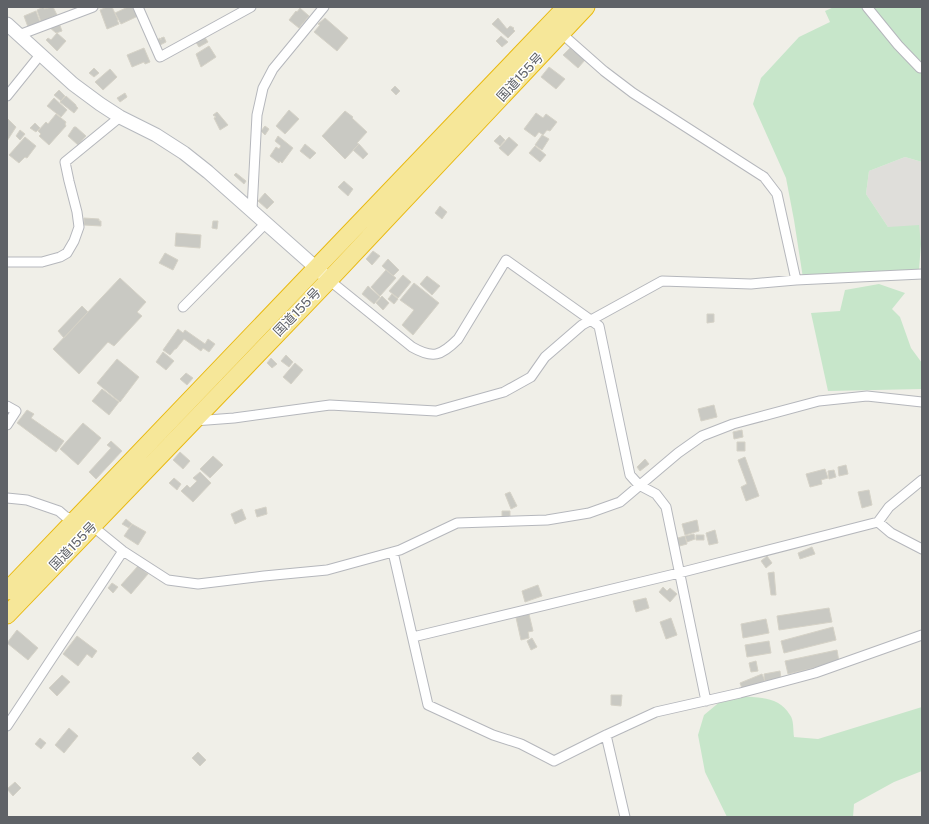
<svg xmlns="http://www.w3.org/2000/svg" width="929" height="824" font-family="'Public Sans','Noto Sans JP',sans-serif">
	<style>
		.industrial { fill: #dfdeda }
		.green { fill: #c7e6ca }
		.building { fill: #c9c9c3; stroke: #d5d2c7 }
		.lines { fill: none; stroke-linecap: round; stroke-linejoin: round }
		.street-casing { stroke: #b5b7bc; stroke-width: 11 }
		.secondary-casing { stroke: #b6b9be; stroke-width: 15 }
		.highway-casing { stroke: #e9b910; stroke-width: 19 }
		.street { stroke: #fff; stroke-width: 9 }
		.secondary { stroke: #fff; stroke-width: 13 }
		.highway { stroke: #f6e799; stroke-width: 17 }
		.labels { text-anchor: middle; dominant-baseline: central; stroke-width: 3; stroke-linejoin: round; paint-order: stroke }
		.street-label { font-size: 13px; fill: #5f6267; stroke: #fff }
	</style>
	<rect width="100%" height="100%" fill="#f0efe8"/>
	<path class="industrial" d="M905,157L922,162V245L888,227L866,194L869,171Z"/>
	<path class="green" d="M834,7H918L922,9V162L905,157L869,171L866,194L888,227L919,225L921,244L919,270L803,278L794,220L786,178L753,104L761,78L799,37L830,22L825,11Z
		M879,284L905,293L892,309L900,317L911,348L922,363V389L828,391L811,313L840,311L845,290Z
		M740,696C759,698 779,696 790,715C794,720 793,730 794,737L818,739L922,707V771L894,782L854,804L853,817H727L705,772L698,735L704,715L722,700Z"/>
	<path class="building" d="M44,7V9L53,7L57,15L41,22L37,10Z
		M107,7H112L118,20H117L119,24L107,29L100,10Z
		M128,7H134L138,16L121,24L115,13Z
		M300,8L309,16L299,28L289,20L296,11L297,12Z
		M36,11L40,22L28,27L24,16Z
		M325,18L348,38L337,51L314,32L320,25L318,24Z
		M498,18L507,29L510,26L514,28L513,29L515,31L508,38L492,24Z
		M59,23L62,31L56,33L49,27Z
		M57,33L66,41L57,51L46,40L48,38L51,40Z
		M204,36L208,42L199,47L195,41Z
		M501,36L508,42L502,47L496,41Z
		M164,37L166,42L160,45L157,40L160,38L161,40V38Z
		M209,46L216,57L201,67L196,54Z
		M144,48L150,62L145,64L144,62L132,67L127,55Z
		M570,48L585,60L578,68L563,55Z
		M549,67L565,79L556,89L541,77Z
		M94,68L99,73L94,77L89,73Z
		M110,69L117,77L103,90L95,82Z
		M395,86L400,91L396,95L391,90Z
		M59,90L65,96L61,101L54,95Z
		M125,93L127,97L120,102L117,98Z
		M66,96L76,105V106L78,108L74,113L60,102Z
		M54,98L67,110L61,117L47,106Z
		M289,110L299,119L285,134L276,126Z
		M345,111L353,117L352,118L367,132L357,143L359,144L345,159L322,136Z
		M217,112L228,125L220,130L214,118L216,117L213,115Z
		M536,113L543,118L546,114L557,122L550,131L547,130L543,135L539,132L535,137L524,129Z
		M56,114L66,122L65,124L66,126L49,145L39,136L41,134L38,131L46,122L48,124Z
		M7,118L16,127L7,141Z
		M35,123L40,128L36,132L30,128Z
		M265,126L269,129L265,135L261,131Z
		M74,127H76L86,136L78,145L68,136Z
		M20,130L25,134L20,140L16,136Z
		M500,135L505,140L500,146L494,141Z
		M542,135L549,139L542,150L535,145Z
		M278,136L293,148L282,163L280,161L279,163L270,156L276,147L279,149L281,146L275,141Z
		M25,137L36,146L27,158L25,157L19,163L9,155Z
		M509,137L518,145L508,156L499,148Z
		M305,144L316,153L310,159L300,151Z
		M359,144L368,154L363,159L353,150Z
		M535,146L546,155L540,162L529,153Z
		M236,173L246,181L244,184L234,175Z
		M344,181L353,189L348,196L338,187Z
		M265,193L274,202L267,209L258,201Z
		M440,206L447,212L442,219L435,213Z
		M84,218L99,219V221H101V226L84,225Z
		M213,221H218L217,229L212,228Z
		M176,233L201,235L200,248L175,246Z
		M373,251L380,256L372,265L366,259Z
		M165,253L178,260L173,270L159,263Z
		M388,259L399,270L393,276L382,266Z
		M386,270L396,278L380,296L371,287Z
		M403,275L411,282L398,298L389,291Z
		M427,276L440,286L432,295L420,284Z
		M120,278L146,302L137,312L142,316L114,346L108,342L79,374L53,349Z
		M414,283L439,303L413,335L402,325L414,310L400,300Z
		M368,286L380,297L374,304L362,294Z
		M392,294L398,299L394,304L388,299Z
		M382,296L389,303L383,310L376,303Z
		M82,306L88,312L64,338L58,331Z
		M707,314H714V322L707,323Z
		M178,329L183,333L185,330L205,344L208,339L215,344L209,352L203,348L201,351L184,339L176,349H175L170,355L163,350Z
		M163,352L174,361L166,370L156,362Z
		M286,355L293,362L289,367L281,361Z
		M271,358L277,364L272,368L267,363Z
		M117,359L139,377L120,402L97,383Z
		M295,363L303,370L291,384L283,377Z
		M186,373L193,378L187,385L180,379Z
		M102,389L119,402L109,415L92,401Z
		M714,405L717,417L701,421L698,409Z
		M27,410L34,414L31,418L64,441L56,452L17,423Z
		M83,423L101,438L78,465L60,449Z
		M742,430L743,437L734,439L733,432Z
		M111,441L122,451L96,479L89,472L111,448L107,445Z
		M737,442H745V451H737Z
		M180,452L190,461L183,469L173,460Z
		M213,456L223,465L210,478L200,469Z
		M745,457L759,496L746,501L741,487L747,484L738,460Z
		M645,459L649,464L640,471L637,467Z
		M846,465L848,474L839,476L838,467Z
		M825,469L828,478L821,480L822,484L810,487L806,474Z
		M834,470L836,477L829,479L828,471Z
		M200,472L211,483L193,502L181,491L187,485L190,488L197,481L193,478Z
		M174,478L181,484L177,490L169,483Z
		M869,490L872,505L862,508L858,492Z
		M510,492L517,506L511,509L505,494Z
		M266,507L267,514L257,517L255,510Z
		M242,509L246,519L235,524L231,514Z
		M502,511H510V518H502Z
		M126,519L132,524L129,528L122,524Z
		M697,520L699,531L685,535L682,524Z
		M132,524L146,532L138,545L124,536Z
		M715,530L718,543L709,545L706,533Z
		M694,534L695,539L687,542L685,536Z
		M696,535H704V540H696Z
		M685,536L687,544L676,547L674,539Z
		M812,547L815,554L800,559L798,553Z
		M767,556L772,563L766,568L761,561Z
		M138,566L148,574L131,594L121,585Z
		M774,572L776,595H771L768,573Z
		M112,583L118,587L113,593L108,588Z
		M538,585L542,596L525,602L522,591Z
		M663,587L667,591L670,588L677,594L670,602L659,592Z
		M646,598L649,608L636,612L633,601Z
		M829,608L832,622L779,630L777,616Z
		M528,610L533,631L528,632L529,638L521,640L515,613Z
		M671,618L677,635L666,639L660,622Z
		M766,619L769,633L743,638L741,624Z
		M833,627L836,640L784,653L781,641Z
		M17,630L38,648L28,660L7,643Z
		M77,636L97,651L92,658L87,654L78,666L63,654Z
		M532,638L537,647L531,650L527,641Z
		M769,641L771,653L747,657L745,645Z
		M837,650L839,662L788,674L785,661Z
		M756,661L758,671L751,672L749,663Z
		M780,671L781,679L765,683L764,674Z
		M762,674L765,681L743,691L740,683Z
		M62,675L70,682L57,696L49,688Z
		M611,695H622L621,706L611,705Z
		M69,728L78,736L64,753L55,745Z
		M40,738L46,743L41,749L35,744Z
		M198,752L206,760L200,766L192,758Z
		M15,782L21,788L13,796L7,789Z"/>
	<g class="lines">
		<g class="street-casing">
			<path id="street" d="M138,7L160,57L251,7
				M867,7L898,45L920,68
				M561,33L604,71L633,93L764,177L777,194L796,280
				M19,35L93,7
				M7,96L40,55
				M252,210L257,115L263,88L273,69L324,7
				M7,262H42L60,257L67,253L74,241L79,227L77,212L69,181L65,162L120,117
				M329,280L412,347C433,359 441,356 458,339L506,260L599,326L630,475L639,485L656,494L666,507L706,701
				M183,307L265,224
				M7,406L16,411L7,425
				M194,421L234,418L330,405L436,411L504,392L531,377L545,357L582,325L662,281L751,284L796,280L922,274
				M7,498L27,500L59,511L66,517L77,519
				M878,522L891,533L922,549
				M91,525L123,551L168,580L198,584L264,576L327,570L400,550L457,523L547,520L589,513L620,502L678,453L702,436L733,424L819,401L867,396L922,402
				M393,552L428,705L493,735L521,744L554,761L606,735L656,712L740,693L815,673L922,635
				M413,637L679,573L878,522L889,507L922,480
				M7,726L123,551
				M606,735L625,817"/>
		</g>
		<g class="secondary-casing">
			<path id="secondary" d="M7,24L73,84L100,104L120,117L156,135L184,153L208,172L323,274"/>
		</g>
		<g class="highway-casing">
			<path id="highway" d="M7,591L566,7
				M7,615L329,280L586,7"/>
		</g>
		<use href="#street" class="street"/>
		<use href="#secondary" class="secondary"/>
		<use href="#highway" class="highway"/>
	</g>
	<g class="labels">
		<g class="street-label">
			<text transform="translate(520 77) rotate(-47)">国道155号</text>
			<text transform="translate(297 312) rotate(-46)">国道155号</text>
			<text transform="translate(73 546) rotate(-46)">国道155号</text>
		</g>
	</g>
	<rect width="929" height="824" fill="none" stroke="#5f6267" stroke-width="16"/>
</svg>
